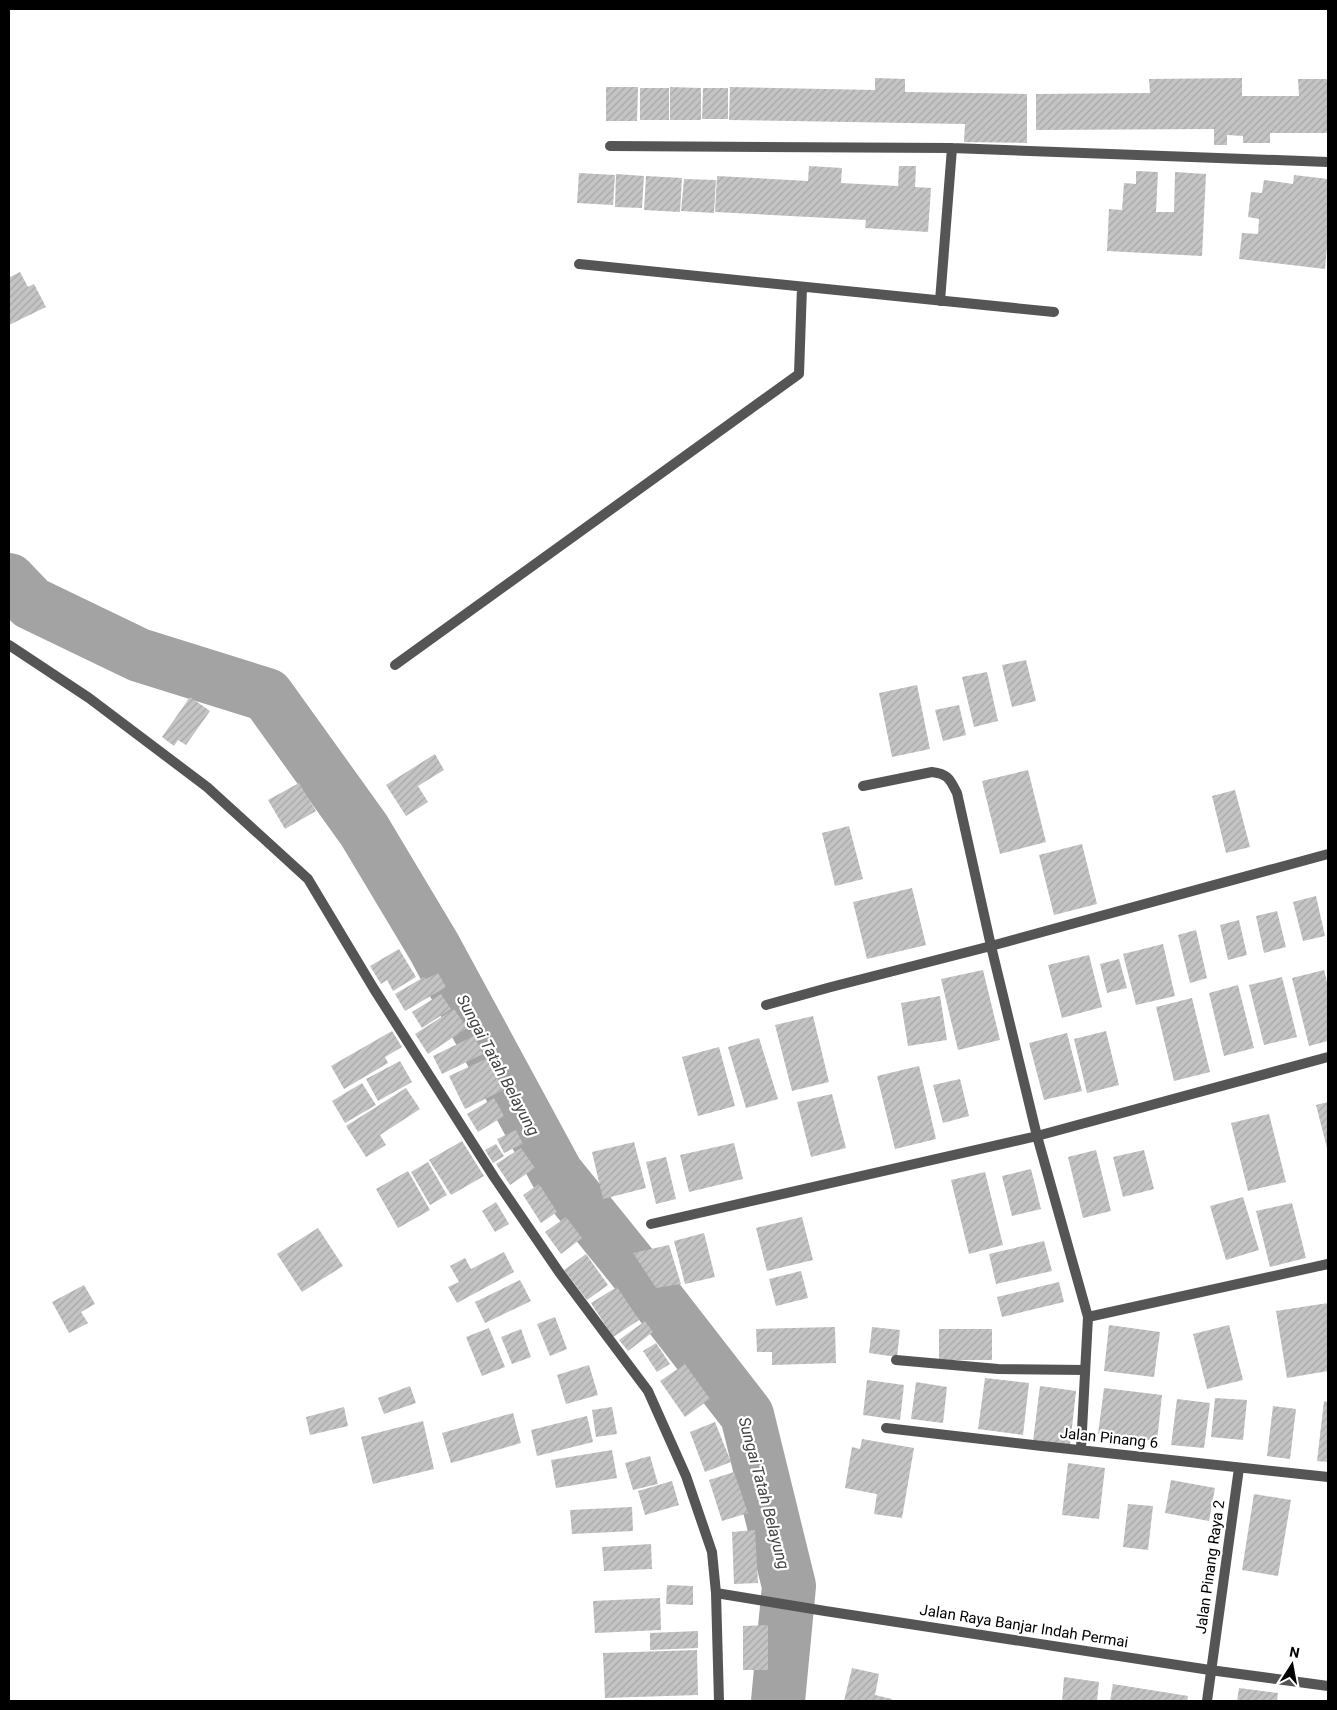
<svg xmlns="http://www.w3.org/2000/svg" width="1337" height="1710" font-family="Roboto,sans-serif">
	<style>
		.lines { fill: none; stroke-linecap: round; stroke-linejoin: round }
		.river { stroke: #a3a3a3; stroke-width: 54 }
		.building { fill: url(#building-hatch) }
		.street { stroke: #555; stroke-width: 10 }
		.labels { text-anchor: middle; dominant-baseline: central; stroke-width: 4.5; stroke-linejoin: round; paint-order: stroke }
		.street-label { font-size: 15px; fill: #000; stroke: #fff }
		.water-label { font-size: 16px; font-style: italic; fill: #444; stroke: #fff }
	</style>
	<defs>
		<pattern id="building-hatch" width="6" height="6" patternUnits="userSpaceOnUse" patternTransform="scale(1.25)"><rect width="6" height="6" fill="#c4c4c4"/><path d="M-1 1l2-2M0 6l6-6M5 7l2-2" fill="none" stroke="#a7a7a7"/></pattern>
	</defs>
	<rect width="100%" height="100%" fill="#fff"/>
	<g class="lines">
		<path class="river" d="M9,580L31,603L139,655L267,695L364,830L434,947L557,1174L633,1268L747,1415L789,1586L778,1701"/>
	</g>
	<path class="building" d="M875,78L905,79V92L1027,94V143L964,142L965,124L729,120L730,87L875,90Z
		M1242,78V96H1299L1298,79H1328V133H1270V143H1243V136L1227,135V145H1214V129L1036,130V94L1150,93L1149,79Z
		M606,87H638L637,121H606Z
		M670,87L701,88V120H670Z
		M640,88H669V120H640Z
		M703,88H728V119H702Z
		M809,166L842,168L841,183L898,186L899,166H916L915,187L931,188L928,232L865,228L866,220L715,212L717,176L808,181Z
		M1136,171L1158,172L1156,212H1174L1175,172L1206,174L1202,256L1107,251L1109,209L1122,210L1124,183L1136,184Z
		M579,173L615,175L613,205L577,203Z
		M616,174L644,176L642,208L615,207Z
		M1294,175L1328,179V236L1325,269L1239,259L1242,233L1258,234L1259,219L1248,217L1251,192L1262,193L1264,180L1293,184Z
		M646,176L682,178L680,212L644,210Z
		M684,179L716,180L714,213L681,211Z
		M20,272L28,287L34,284L46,307L9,325V274L10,277Z
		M1026,660L1036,701L1012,707L1002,665Z
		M987,672L998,721L974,727L962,677Z
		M917,685L930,749L892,757L879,693Z
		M190,697L210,711L186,745L178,740L174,746L162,737Z
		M959,705L966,735L943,741L935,710Z
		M435,754L444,770L418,786L428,802L406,816L386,785Z
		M1028,770L1046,842L1000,854L982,781Z
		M299,783L316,811L285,829L268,800Z
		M1235,790L1250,847L1226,853L1212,796Z
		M849,826L863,879L835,886L822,833Z
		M1082,844L1097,904L1054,915L1039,855Z
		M912,888L926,945L867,959L853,902Z
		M1316,896L1325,936L1303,941L1293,902Z
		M1277,911L1286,947L1264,953L1256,916Z
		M1239,920L1247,955L1228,960L1220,925Z
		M1196,930L1207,978L1190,983L1178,935Z
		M1163,944L1175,996L1136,1005L1123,954Z
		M399,949L416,977L393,991L387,980L381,984L370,966Z
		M1089,955L1102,1007L1062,1018L1048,965Z
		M1119,959L1127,988L1107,993L1100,964Z
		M983,970L1000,1040L958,1050L941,979Z
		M1324,970L1328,986V1041L1309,1046L1292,978Z
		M438,973L446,987L405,1011L395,994L424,977L426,979Z
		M1282,977L1297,1037L1264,1045L1249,985Z
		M1238,985L1254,1048L1224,1056L1209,993Z
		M441,994L451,1009L422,1028L412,1012Z
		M940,996L947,1040L908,1046L901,1003Z
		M1192,998L1210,1072L1174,1081L1156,1007Z
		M454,1009L467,1028L428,1054L415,1034Z
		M813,1016L829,1082L792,1091L775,1025Z
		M392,1031L402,1047L385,1057L388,1063L344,1089L331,1066Z
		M1106,1031L1119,1085L1087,1093L1074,1039Z
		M1067,1033L1082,1091L1044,1100L1029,1043Z
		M474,1036L483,1054L442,1074L433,1056Z
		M759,1038L778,1099L746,1108L728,1047Z
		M719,1047L735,1106L698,1116L682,1057Z
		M488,1058L503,1090L465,1109L449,1076Z
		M400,1061L412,1082L378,1101L366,1079Z
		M919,1066L936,1139L895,1149L877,1076Z
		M960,1079L969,1116L943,1123L933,1085Z
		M362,1083L376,1105L345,1123L332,1101Z
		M406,1088L420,1109L380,1135L386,1145L366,1157L346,1126Z
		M832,1094L846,1148L811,1157L797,1102Z
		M494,1098L504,1116L478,1132L467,1114Z
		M1328,1102V1152L1316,1105Z
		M1269,1114L1286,1182L1248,1191L1231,1123Z
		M516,1130L523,1144L504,1153L497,1139Z
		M462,1141L484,1176L451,1195L429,1160Z
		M634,1142L646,1188L603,1199L592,1152Z
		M734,1143L743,1179L689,1192L680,1155Z
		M496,1144L504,1156L493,1163L485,1150Z
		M521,1148L535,1168L510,1185L496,1164Z
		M1096,1150L1111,1211L1083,1218L1068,1157Z
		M1144,1150L1154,1189L1123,1197L1113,1157Z
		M666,1157L676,1199L656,1204L646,1162Z
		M428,1162L447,1195L430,1205L411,1172Z
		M1031,1169L1041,1209L1012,1216L1002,1176Z
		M408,1171L430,1210L398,1228L376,1189Z
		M985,1172L1003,1245L969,1254L951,1180Z
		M539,1184L557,1212L541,1223L523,1195Z
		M1243,1197L1259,1250L1226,1260L1210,1206Z
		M496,1202L509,1224L495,1232L482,1211Z
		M1292,1203L1306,1258L1270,1267L1256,1211Z
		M566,1217L582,1238L561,1254L545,1232Z
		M802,1217L813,1260L767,1271L756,1228Z
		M318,1228L343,1266L302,1292L277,1254Z
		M704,1233L715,1277L685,1284L674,1241Z
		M1044,1241L1052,1271L996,1284L989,1254Z
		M669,1245L681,1284L656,1288L633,1253Z
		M504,1252L514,1272L457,1303L448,1287L459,1282L450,1266L465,1258L471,1269Z
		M586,1254L608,1285L587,1300L564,1270Z
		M801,1271L808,1298L776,1306L769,1279Z
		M520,1280L531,1301L485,1323L475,1302Z
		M1059,1282L1064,1302L1002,1317L997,1297Z
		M84,1285L95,1304L81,1312L88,1323L69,1333L52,1302Z
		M617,1287L639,1320L613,1337L591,1303Z
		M1328,1303V1371L1287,1378L1276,1311Z
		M555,1317L567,1349L550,1356L537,1324Z
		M645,1321L653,1332L628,1351L619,1340Z
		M1109,1325L1160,1332L1154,1377L1104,1371Z
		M1229,1325L1243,1380L1207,1389L1193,1334Z
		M835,1327L836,1363L772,1365V1352H757L756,1329Z
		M872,1327L900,1330L897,1357L869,1353Z
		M489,1328L505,1367L482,1376L466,1337Z
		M521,1329L531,1357L512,1364L501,1337Z
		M939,1329H992V1360H939Z
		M656,1343L670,1364L657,1372L643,1351Z
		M685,1364L710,1399L685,1417L660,1381Z
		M589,1365L598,1395L566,1404L557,1375Z
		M985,1378L1029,1383L1023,1435L978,1429Z
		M867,1380L904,1385L900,1420L863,1415Z
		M916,1382L947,1387L943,1423L911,1419Z
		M410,1386L416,1403L384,1414L378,1398Z
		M1040,1386L1076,1391L1070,1445L1033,1441Z
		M1104,1388L1162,1395L1157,1441L1098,1434Z
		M1215,1398L1247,1400L1243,1440L1211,1437Z
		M1177,1399L1210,1403L1204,1448L1171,1445Z
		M1324,1401L1328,1402V1462L1317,1461Z
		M1273,1406L1296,1409L1290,1459L1267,1456Z
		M344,1407L348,1426L310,1435L306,1417Z
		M612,1407L617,1434L596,1437L592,1410Z
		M513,1413L521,1443L451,1463L442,1433Z
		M587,1416L593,1442L537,1456L531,1430Z
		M423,1421L434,1469L373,1484L361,1437Z
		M715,1422L731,1462L705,1472L690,1432Z
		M862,1439L914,1448L902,1518L874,1514L877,1494L845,1488L852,1447L860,1449Z
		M612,1450L617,1478L556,1488L551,1460Z
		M650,1456L658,1484L633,1490L625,1463Z
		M1068,1463L1105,1468L1099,1519L1062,1515Z
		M734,1472L748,1513L722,1521L709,1480Z
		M1171,1480L1215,1488L1209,1521L1165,1513Z
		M672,1481L679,1505L645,1515L638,1491Z
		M1254,1494L1291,1500L1278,1576L1242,1570Z
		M1128,1504L1153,1506L1148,1550L1123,1547Z
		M632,1507L633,1531L572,1534L570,1510Z
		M755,1530L758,1583L734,1584L732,1532Z
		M651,1544L652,1569L604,1571L602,1547Z
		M667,1585L693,1586V1605L666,1604Z
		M660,1598L661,1630L595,1633L593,1601Z
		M768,1625V1670H743V1626Z
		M698,1631V1648L650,1650V1633Z
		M697,1650L698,1695L605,1698L603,1653Z
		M852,1668L879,1674L875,1695L892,1699V1701H844Z
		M1064,1677L1099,1682L1097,1701H1062Z
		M1113,1684L1188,1696L1187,1701H1110Z
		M1239,1688L1278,1693L1277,1701H1237Z"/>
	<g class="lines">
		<path class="street" d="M610,146L952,148L1328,162
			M579,264L1054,312
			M940,301L952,148
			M9,645L89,698L207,787L308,879L374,989L494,1177L559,1272L648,1391L686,1476L712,1552L716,1593L719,1701
			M395,665L799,374L802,287
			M863,786L932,772C949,774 950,780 957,793L991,946L1037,1136L1088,1317L1081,1449
			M766,1005L831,987L991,946L1328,854
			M651,1224L1037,1136L1328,1057
			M1088,1317L1328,1264
			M896,1360L998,1369L1085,1370
			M886,1428L1042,1446L1328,1477
			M716,1593L825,1611L1210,1670L1328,1686
			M1207,1701L1239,1468"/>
	</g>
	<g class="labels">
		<g class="street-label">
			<text transform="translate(1109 1438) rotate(6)">Jalan Pinang 6</text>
			<text transform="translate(1210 1567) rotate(-82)">Jalan Pinang Raya 2</text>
			<text transform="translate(1024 1626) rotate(9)">Jalan Raya Banjar Indah Permai</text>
		</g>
		<g class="water-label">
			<text transform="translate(498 1065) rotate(62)">Sungai Tatah Belayung</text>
			<text transform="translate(764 1493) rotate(75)">Sungai Tatah Belayung</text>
		</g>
	</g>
	<rect width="1337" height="1710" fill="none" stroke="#000000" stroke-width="20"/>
	<g transform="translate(1292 1665) rotate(11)" stroke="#ffffff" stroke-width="4" paint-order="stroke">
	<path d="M0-4L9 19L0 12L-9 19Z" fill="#000000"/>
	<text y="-8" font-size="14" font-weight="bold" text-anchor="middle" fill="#000000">N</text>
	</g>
</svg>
